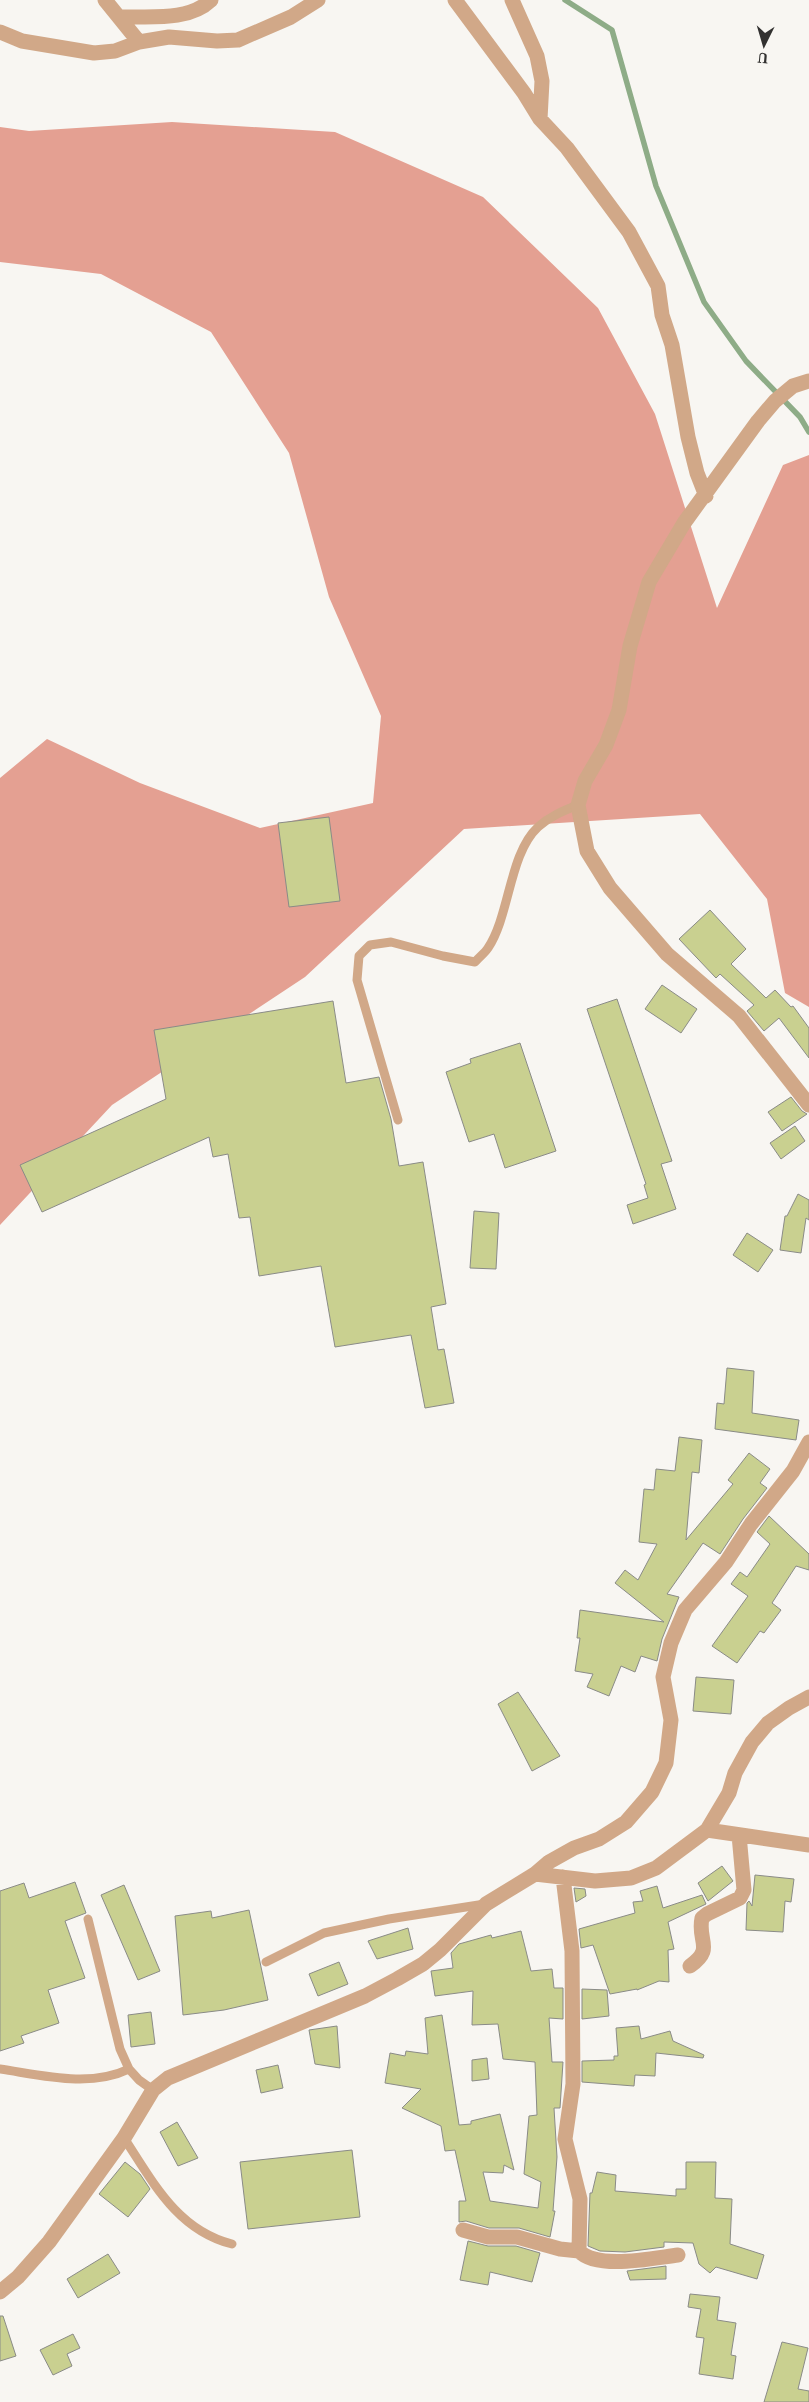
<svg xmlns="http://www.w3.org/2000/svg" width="809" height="2402" font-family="'Noto Serif',serif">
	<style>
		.forest { fill: #e4a092 }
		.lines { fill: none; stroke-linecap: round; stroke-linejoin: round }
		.stream { stroke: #8eac87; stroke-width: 5.5 }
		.building { fill: #c9d090; stroke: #8a8b87 }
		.lane { stroke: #d1a888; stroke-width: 9 }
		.street { stroke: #d1a888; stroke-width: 15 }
	</style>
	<rect width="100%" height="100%" fill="#f8f6f2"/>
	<path class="forest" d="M172,122L335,132L483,197L598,308L655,414L717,608L783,465L809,455V1007L785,993L767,899L700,814L464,829L305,977L112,1105L0,1225V778L47,739L140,783L260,828L373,803L381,716L329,597L289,453L211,332L101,274L0,262V127L29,131Z"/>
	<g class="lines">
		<path class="stream" d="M565,0L612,30L656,186L704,302L746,361L800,417L809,432"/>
	</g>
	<path class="building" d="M329,817L340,901L289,907L278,823Z
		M710,910L746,949L731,964L766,998L775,990L791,1007L793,1006L809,1028V1058L779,1018L764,1031L747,1011L754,1005L720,974L716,978L679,939Z
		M662,985L697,1009L681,1033L645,1009Z
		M617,999L672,1161L661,1164L676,1209L633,1224L627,1205L648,1198L644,1185L646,1184L587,1009Z
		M333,1001L346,1083L379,1077L391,1119L399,1166L423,1162L446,1304L431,1307L438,1350L444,1349L454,1403L425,1408L411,1335L335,1347L321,1266L259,1276L250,1217L239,1218L228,1154L213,1157L209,1137L42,1212L20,1165L166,1099L154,1030Z
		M520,1043L556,1151L505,1168L494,1134L469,1142L446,1072L471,1063L470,1059Z
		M791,1097L802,1111L807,1114L782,1131L768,1112Z
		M795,1126L805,1141L781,1159L770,1143Z
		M798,1194L809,1200V1220L806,1218L801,1253L780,1250L785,1216H787Z
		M474,1211L499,1213L496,1269L470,1268Z
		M747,1233L773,1250L758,1272L733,1255Z
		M727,1368L754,1371L752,1413L799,1420L796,1440L715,1429L717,1403L724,1404Z
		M679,1437L702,1440L699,1473L692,1472L686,1540L733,1484L728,1480L749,1453L770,1469L760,1483L767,1488L743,1519L720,1554L703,1543L667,1594L679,1597L662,1639L657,1661L641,1656L635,1672L621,1666L609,1696L587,1687L593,1674L575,1671L580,1638H577L580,1610L664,1622L615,1583L625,1570L638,1580L657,1544L639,1542L644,1489L654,1490L656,1469L675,1471Z
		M769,1516L809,1554V1570L796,1566L772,1603L781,1610L764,1633L760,1631L737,1663L712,1646L748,1596L731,1584L740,1572L747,1577L770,1544L757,1532Z
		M696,1677L734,1680L731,1714L693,1711Z
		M518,1692L560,1756L532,1771L498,1704Z
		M722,1866L733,1881L708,1901L698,1883Z
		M755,1875L794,1879L791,1902L785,1901L783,1932L746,1930L747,1903L749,1901L752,1906Z
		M75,1882L86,1913L65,1921L85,1978L48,1990L59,2023L21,2036L24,2043L0,2051V1891L24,1883L29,1898Z
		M124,1885L160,1971L138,1980L101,1895Z
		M657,1886L663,1908L702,1895L706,1904L668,1922L674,1949L668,1950L669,1982L659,1981L637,1990V1989L610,1994L593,1945L581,1948L579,1929L635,1913L633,1902L643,1901L640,1891Z
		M574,1888L585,1889L586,1896L576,1902Z
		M249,1910L268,2000L224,2010L183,2015L175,1916L211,1911L212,1918Z
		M408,1928L413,1949L377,1959L368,1941Z
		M521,1931L531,1971L552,1969L554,1988H563V2019L549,2018L552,2062H563L560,2108H554L557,2157L553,2211H555L550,2237L519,2228H489L466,2221L459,2222V2201H466L455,2150L445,2151L441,2126L402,2108L421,2089L385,2083L390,2053L405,2056L406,2051L428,2054L425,2018L442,2015L459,2125L471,2124V2121L500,2114L514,2170L504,2165L503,2173L483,2172L490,2201L538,2208L541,2182L524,2174L529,2116L537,2115L535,2062L503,2059L498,2024L472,2025L473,1991L435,1996L431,1971L453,1968L451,1953L459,1944L491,1935L492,1938Z
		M339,1962L348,1984L318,1996L309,1974Z
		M582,1989L607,1990L609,2016L582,2019Z
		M151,2012L155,2044L131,2047L128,2015Z
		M337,2026L340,2068L315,2064L309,2030Z
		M639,2026L641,2039L670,2031L673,2041L704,2055L703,2058L656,2053L655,2076L635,2075L634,2086L582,2082V2061L614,2060V2056H618L616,2028Z
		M487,2058L489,2079L472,2081V2060Z
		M278,2065L283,2088L261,2093L256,2070Z
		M177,2122L198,2158L178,2166L160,2132Z
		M352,2150L360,2217L248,2229L240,2162Z
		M125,2162L140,2174L150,2189L128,2217L99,2194Z
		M686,2162H716L715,2198L732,2199L730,2244L764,2255L757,2279L716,2267L710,2273L699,2264L693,2243L664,2242V2247L625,2252L600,2251L588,2246L590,2193H592L597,2172L616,2175L615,2191L676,2196V2189H686Z
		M468,2241L488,2246H516L540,2253L532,2282L490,2272L488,2285L460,2280Z
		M108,2254L120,2273L78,2298L67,2279Z
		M666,2266V2279L630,2280L627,2271Z
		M690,2294L720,2297L717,2320L736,2323L731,2355L736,2356L733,2379L699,2374L704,2338L696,2337L701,2309L688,2307Z
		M0,2316H3L16,2356L0,2361Z
		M73,2334L80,2348L67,2354L72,2366L53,2375L40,2350Z
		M782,2342L808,2348L798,2389L809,2391V2402H764Z"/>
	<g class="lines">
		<path class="lane" d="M398,1120L357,980L359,956L370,945L391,942L443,956L475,962C479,957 485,953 488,948C510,915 509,854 538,827C550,816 563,811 578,805
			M88,1919L120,2049L129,2069L139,2080L153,2090
			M266,1962L324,1933L389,1919L485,1904
			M0,2069C41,2075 90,2088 129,2069
			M124,2138C153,2182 177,2230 232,2244"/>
		<path class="street" d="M105,0L139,42
			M455,0L524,93L540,119L567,148L629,232L658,286L662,315L672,345L688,437L697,473L706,496
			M512,0L537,56L542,81L540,119
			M119,17C149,16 188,22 211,0
			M0,32L22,41L94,53L115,51L139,42L169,37L217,41L238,40L291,17L318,0
			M809,381L793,386L775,401L758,421L684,523L649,582L630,646L619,710L606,745L585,781L578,805L587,851L610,888L667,954L739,1016L809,1105
			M707,1830L809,1845
			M535,1874L595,1881L631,1878L656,1868L707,1830L729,1793L735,1773L752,1742L768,1723L789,1708L809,1697
			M690,1966C715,1948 697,1942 702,1918L707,1914L740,1898L744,1890L739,1835
			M463,2230L488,2237H517L560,2249L579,2251L580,2199L565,2139L573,2084L572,1951L563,1877
			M579,2251C597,2270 653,2258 678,2255
			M0,2292L18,2277L49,2242L124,2138L153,2090L168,2078L365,1996L397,1979L423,1964L440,1950L486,1904L535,1874L549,1862L574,1848L599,1839L626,1822L652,1792L666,1763L671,1720L663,1677L671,1643L685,1610L726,1562L751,1524L793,1471L809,1442"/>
	</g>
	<g transform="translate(764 45) rotate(185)" stroke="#f8f6f2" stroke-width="4" paint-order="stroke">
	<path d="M0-4L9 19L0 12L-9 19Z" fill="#323130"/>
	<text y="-8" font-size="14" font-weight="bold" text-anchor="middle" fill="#323130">U</text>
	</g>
</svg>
